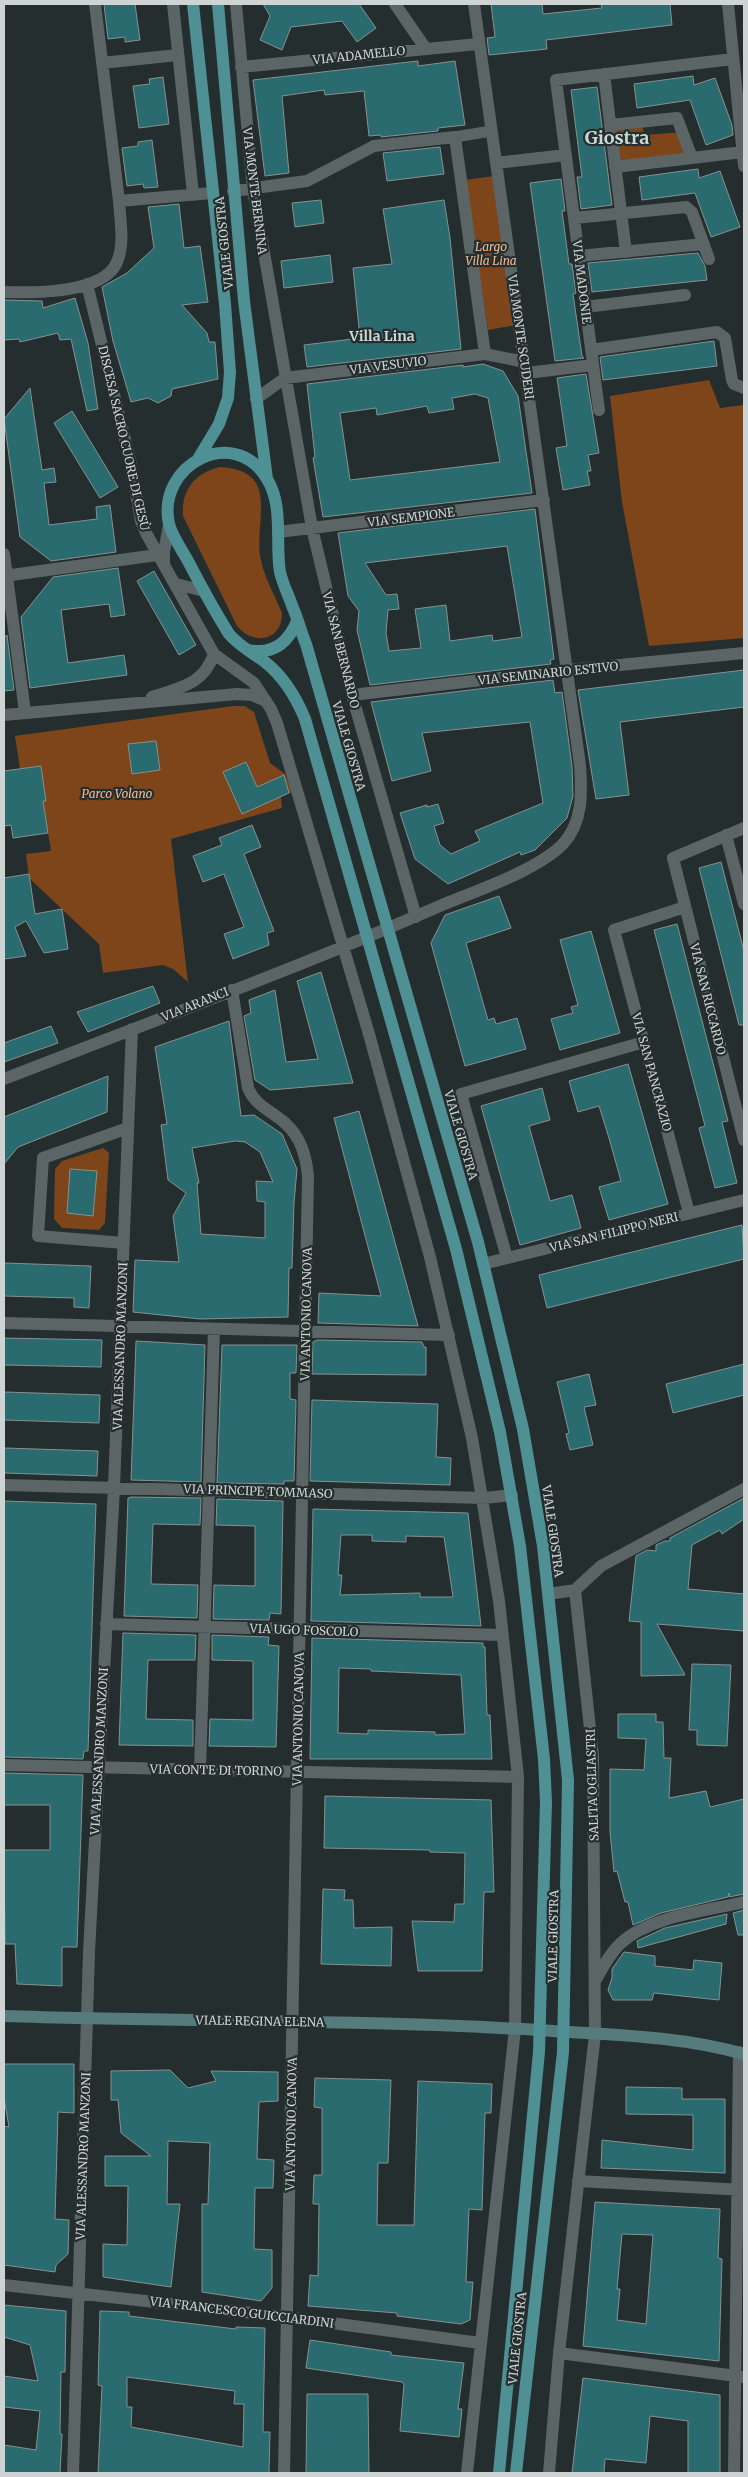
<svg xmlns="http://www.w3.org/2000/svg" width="748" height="2477" font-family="Merriweather,serif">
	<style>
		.green { fill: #7e451b }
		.building { fill: #296b6e; stroke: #879191; fill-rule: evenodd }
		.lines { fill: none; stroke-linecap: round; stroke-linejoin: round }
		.pedestrian { stroke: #5c6565; stroke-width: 11 }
		.minor { stroke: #5c6565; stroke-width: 12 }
		.secondary { stroke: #557b7c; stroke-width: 12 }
		.primary { stroke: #4e9093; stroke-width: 12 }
		.labels { text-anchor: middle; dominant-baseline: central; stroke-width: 4.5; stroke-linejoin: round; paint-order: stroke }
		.street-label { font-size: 12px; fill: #ced3d3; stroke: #252e2e }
		.park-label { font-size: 12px; font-style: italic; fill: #f2b892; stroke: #252e2e }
		.neighbourhood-label { font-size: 14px; font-weight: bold; fill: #cdd8d8; stroke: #252e2e }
		.district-label { font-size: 18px; font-weight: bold; fill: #cdd8d8; stroke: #252e2e }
	</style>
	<rect width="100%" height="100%" fill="#252e2e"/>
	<path class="green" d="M642,121L644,135L683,132L692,158L615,167L610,125Z
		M494,176L516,325L488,330L465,180Z
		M709,380L720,408L744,405V638L649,646L622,502L610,396Z
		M220,467C280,470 255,519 260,555C263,576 274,593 282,613C282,641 254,646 237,626L183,516C181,490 195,473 220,467Z
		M233,706H245L254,712L270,763L285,774L292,792L281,797L282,808L171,839L188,982L173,969L163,965L103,973L99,944L29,878L26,854L51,851L43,801L46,800L41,766L20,769L15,736Z
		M103,1148L109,1153L105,1223L99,1230L62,1228L54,1219L55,1169L62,1161Z"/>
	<path class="building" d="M104,4H135L140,40L125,42V37L108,39Z
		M263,4H359L376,28L357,42L342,21L291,27L282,50L260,40L270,16Z
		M491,4H542L543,14L602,8L601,4H670L672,25L546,40L547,49L489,55L487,38L495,37Z
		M418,61V66L455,61L465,125L438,128V131L381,137V135L369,136L364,91L325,95L324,90L282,96L289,173L265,176L253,80Z
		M693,76L694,85L715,78L732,125L733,135L706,145L690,100L637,108L634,84Z
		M163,77L169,124L139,128L133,86L150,84L149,79Z
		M597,87L612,205L581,209L577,177H582L571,90Z
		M152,140L158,187L144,188L143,184L127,186L122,148L138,146V142Z
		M440,147L444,174L387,181L383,153Z
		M698,169L699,178L720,171L740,227L711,237L695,193L642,200L639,177Z
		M561,179L565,211H562L569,264H572L576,293L573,294L582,356L584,358L555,361L530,183Z
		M321,200L324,223L295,227L292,203Z
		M444,200L450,238L461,349L307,367L304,345L360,338L353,268L392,264L383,209Z
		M179,204L184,248L200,246L208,302L182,305L207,333L209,342H215L218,379L172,389L171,396L158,403L148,398L131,402L113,341L102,287L127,273L154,248L148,207Z
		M698,253L705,266L707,280L592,292L588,263Z
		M330,255L333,282L284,288L281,261Z
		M75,298L88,343L98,409L87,411L71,339L60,340L58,333L20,342L19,339L4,340V300L42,301L43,308Z
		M714,341L717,366L603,380L600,357Z
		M483,364L503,371L518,396L532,493L323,517L313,458L315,457L307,384L463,365V367ZM475,394L488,398L500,462L350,480L340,413L376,408L377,415L427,406L429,413L454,409L452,398Z
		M586,374L599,453L588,455L591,471H587L590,485L563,490L556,448L567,446L557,378Z
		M30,388L42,470L54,468L56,482L44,483L49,525L97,519L96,507L110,505L116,552L51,561L20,537L4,419Z
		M72,411L118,487L100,498L54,423Z
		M535,509L554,659L550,660L551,664L370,685L357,630L359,611L348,596L338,533ZM507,546L522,637L493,641L492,635L450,641L446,605L415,609L421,648L389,651L386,633L388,610L399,609L397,594L386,595L365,563Z
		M118,568L125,615L111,617L109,604L61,610L68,663L124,655L127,675L30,688L21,617L53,577Z
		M154,571L196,645L179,655L137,581Z
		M7,635L14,690L4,691V638Z
		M744,670V707L620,722L629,795L596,799L578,690Z
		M553,680L555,693L562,692L572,766L573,796L567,818L535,850L521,855L520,852L448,884L415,859L400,813L427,805V807L438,804L444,823L434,826L440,845L451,854L480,841L475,831L543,803L530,722L422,733L431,771L392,781L371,702Z
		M156,741L160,770L132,774L128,744Z
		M246,762L257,787L284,775L289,793L242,814L223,772Z
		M41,766L46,801H43L48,833L13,838L11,825L4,826V771Z
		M252,825L261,847L244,854L274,931L267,933L269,945L233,959L224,934L244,927L224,874L203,882L193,856L222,845L219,838Z
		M721,862L744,951V1025H739L699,868Z
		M29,874L35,914L62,909L68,949L44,953L26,921L15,927L26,956L4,959V878Z
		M499,896L511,928L466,943L488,1020L494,1018L496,1024L517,1018L526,1049L465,1066L431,943L445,915Z
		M677,924L728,1121L722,1122L737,1183L715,1188L699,1128L705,1126L654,930Z
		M591,931L620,1033L560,1050L551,1019L573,1013L571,1007L578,1005L560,940Z
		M321,972L353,1083L270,1090L255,1080L244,1016L251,1013L249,1000L275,990L286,1062L318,1059L297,981Z
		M153,986L160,1003L88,1032L77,1012Z
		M229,1021L241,1116L254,1115L282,1134L297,1169L294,1203L292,1268H289L288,1317L200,1319L133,1312L135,1260L179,1262L173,1216L186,1193L168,1180L161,1125L167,1124L155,1047ZM235,1141L245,1142L260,1152L273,1182L256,1181L257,1201L265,1202V1238L201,1234L197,1183H199L192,1148Z
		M51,1026L58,1043L4,1062V1043Z
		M628,1064L668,1204L609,1220L599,1187L621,1181L609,1138L599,1106L578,1112L569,1081Z
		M108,1076L107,1112L18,1147L4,1164V1117Z
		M542,1088L550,1120L529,1126L541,1169L550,1201L572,1195L581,1228L520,1245L481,1106Z
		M359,1111L418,1326L318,1323L319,1293L381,1296L334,1118Z
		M70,1169L97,1171L93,1216L67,1213Z
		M742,1225L744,1259L547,1308L539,1275Z
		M4,1263L91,1266L89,1308L74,1307V1298L4,1296Z
		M4,1338L102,1340L101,1367L4,1365Z
		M317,1340L422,1342L424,1347H426V1375L312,1374L313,1342Z
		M136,1341L205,1345L201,1482L131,1480Z
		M222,1345H297L296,1373H290V1399L296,1400L294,1481H284V1484L217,1483Z
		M744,1364V1395L673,1413L666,1384Z
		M589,1374L596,1405L584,1407L593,1445L570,1450L566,1434L569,1433L557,1382Z
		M4,1392L100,1395L99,1423L4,1420Z
		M312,1400L438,1404L436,1457L451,1458L450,1485L310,1481Z
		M4,1448L98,1451L97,1476L4,1473Z
		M131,1497L201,1498L200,1525L153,1524L151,1584L198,1585L197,1618L124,1616L128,1498Z
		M744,1498V1519L722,1534L720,1530L692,1545L688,1589L744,1594V1631L657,1624L685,1675L641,1676V1622L629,1621L636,1556L647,1550L656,1551V1545L665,1541H670V1538Z
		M217,1499L283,1501L281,1614L270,1613L269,1620L213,1619L214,1585L255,1586V1526L216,1525Z
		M4,1501L96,1504L88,1751H84L83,1759L4,1757Z
		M313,1509L468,1513L481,1626L311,1621ZM341,1535H372V1541L406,1542V1536L444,1537L453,1597H420V1593L340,1595L342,1575H338Z
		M123,1633L196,1635L195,1660H148L146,1719L193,1720V1746L119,1745Z
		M212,1635L269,1637L268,1645L279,1646L276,1747L209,1746L210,1719L253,1720V1661L212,1660Z
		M312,1638L483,1643V1647H485L487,1715H490L492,1759H310ZM339,1668L371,1669V1671L461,1675L465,1734L435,1735V1732L368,1730V1734L338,1733Z
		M692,1664L731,1665L727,1746L697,1745V1730H689Z
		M618,1714H656V1722H663L664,1758H671L669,1798L706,1791L710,1807L744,1799V1894L729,1897V1893L728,1897L661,1913L633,1925L628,1902H625L617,1871L614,1872L610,1832V1769L644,1770L646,1739L618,1738Z
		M4,1773L83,1775L77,1947H62V1986L17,1984L15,1944H5L4,1850H50V1805H4Z
		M325,1796L491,1800L494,1892H484L482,1971H418L412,1921L454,1922L455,1904H464L465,1853L430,1852V1850L324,1848Z
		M323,1889L345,1890L344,1900H353L354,1928L392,1927L391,1966L321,1964Z
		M744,1910V1935H738L733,1913Z
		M727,1914L726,1924L638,1948L637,1941L665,1928Z
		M624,1952L655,1956V1966L693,1970L694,1960L722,1963L719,2000L654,1993L652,2000H613L608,1990L612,1978V1969Z
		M4,2064H74V2113L58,2112L55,2219L69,2220L68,2254L56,2265L55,2272L4,2265V2126L9,2127L4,2098Z
		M170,2070L188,2088L216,2081L211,2071L278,2072V2101L259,2102L257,2159L274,2160L273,2188H255L254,2249L272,2250V2288L261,2301L202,2292V2204H208L210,2143L168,2141L167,2204H180L171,2287L103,2277V2244L127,2245L128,2186H105V2156H151L121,2133L118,2100H111V2071Z
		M315,2078L391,2080L388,2163H378L377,2225H414L418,2081L492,2084L491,2113H485L482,2210L469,2209L466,2282H473L470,2320L461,2324L397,2316V2313L308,2306L310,2275L318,2276L319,2204H313L314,2175H322V2108L314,2107Z
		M626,2087L682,2088V2099H725V2173L601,2168L602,2140L693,2150V2115L626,2114Z
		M595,2202L720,2209L718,2258L722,2259L719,2361L583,2346ZM622,2234L653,2235L646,2324L617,2320L620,2289H617Z
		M4,2305L66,2311L65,2372H61L60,2434H62L60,2473H4V2445L36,2450L40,2411L4,2407V2376L38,2381L30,2345L4,2337Z
		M100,2311L129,2312V2316L236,2329V2327L265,2328L263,2432H270L269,2473H98L102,2386L98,2385ZM127,2377L235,2391L234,2404H244L243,2447L131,2427L132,2407H127Z
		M310,2340L391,2352V2355L464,2363L458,2409H462L459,2437L400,2431L404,2384L402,2382L306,2368Z
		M583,2378L720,2395V2473H688V2421L650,2416L646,2463L605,2459L604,2473H572Z
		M307,2394H368L369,2473H306Z"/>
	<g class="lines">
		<path class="pedestrian" d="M455,137L491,131"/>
		<path class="minor" d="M95,4L119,201
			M173,4L193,194
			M236,4L253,189L312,528L352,695L416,917
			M395,4L426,49
			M728,4L744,166
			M102,63L177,55
			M241,67L478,44
			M604,74L626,252
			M610,125L677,118L692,158
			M496,163L566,155
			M615,167L743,152
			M233,191L307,181L374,146L455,137L485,354
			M574,218L686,207L692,212L709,259
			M579,256L704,244
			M87,284L130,460L141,521L146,533L214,654L254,683L271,709L277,723L369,1034L430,1257L472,1438L499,1601L518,1777L515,2029L467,2473
			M4,292C32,293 104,294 117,262C125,244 120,220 119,201L212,193
			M585,307L685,295
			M591,350L717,332L725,338L732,380L734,384L744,388
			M527,373L593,365
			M256,399L285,378L485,354L525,362
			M599,410L556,80L733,59
			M278,532L544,500
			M4,554L25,712
			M164,565V552L169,525
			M4,576L157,555
			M176,584L204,591
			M352,695L578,669L744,653
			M152,697C181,687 203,685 214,654
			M4,715L237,694L252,695L266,701
			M744,828L673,858L744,1140
			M726,835L744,904
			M685,907L614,930L689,1213
			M232,990L248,1088C256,1107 271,1110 285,1123C301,1137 306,1156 308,1176L284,2473
			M4,1079C150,1022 298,968 442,905C478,890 536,871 563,844C583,822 582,793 580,765L474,4
			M124,1243L38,1236L43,1158L128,1128
			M507,1258L461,1094L644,1042
			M483,1264L744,1200
			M4,1323L449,1335
			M4,1485L484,1498L512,1495
			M575,1590L601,1566L744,1489
			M548,1594L575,1590
			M106,1624L502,1635
			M4,1765L518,1777
			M200,1770L214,1330
			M595,1981C603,1967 610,1953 621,1943C650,1916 707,1911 744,1902
			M578,2181L744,2190
			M4,2285L287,2317L480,2343
			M559,2353L744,2377
			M73,2473L89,1952L114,1487L132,1029
			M549,2473L559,2353L595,2034L593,1756L575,1590
			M734,2473L739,2052"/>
		<path class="secondary" d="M4,2016C182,2022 360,2019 538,2030C606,2035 678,2035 744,2054"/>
		<path class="primary" d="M193,4L225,304L230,372L228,398L219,424L198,459
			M218,4L244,301L267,479
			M249,650C273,655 288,643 297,621
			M499,2473L539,2052L546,1802L544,1759L520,1546L500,1432L456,1249L305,719C296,697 284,677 265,662C253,653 239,646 229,634C214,610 201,586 188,561C182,550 172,536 169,524C156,464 235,424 267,479C284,506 275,543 280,572C283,585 289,596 293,608C298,619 301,632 306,644L478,1242L523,1429L543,1546L568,1780L563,2052L516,2473"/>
	</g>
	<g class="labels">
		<g class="street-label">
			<text transform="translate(359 55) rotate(-6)">VIA ADAMELLO</text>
			<text transform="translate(255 191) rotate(83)">VIA MONTE BERNINA</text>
			<text transform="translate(224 243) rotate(-96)">VIALE GIOSTRA</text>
			<text transform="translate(582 282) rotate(83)">VIA MADONIE</text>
			<text transform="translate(521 337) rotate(82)">VIA MONTE SCUDERI</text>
			<text transform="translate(388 365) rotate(-7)">VIA VESUVIO</text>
			<text transform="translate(124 438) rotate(77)">DISCESA SACRO CUORE DI GESÙ</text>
			<text transform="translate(411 517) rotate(-7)">VIA SEMPIONE</text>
			<text transform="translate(341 650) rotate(76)">VIA SAN BERNARDO</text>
			<text transform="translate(548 673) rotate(-6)">VIA SEMINARIO ESTIVO</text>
			<text transform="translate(349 746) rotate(74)">VIALE GIOSTRA</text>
			<text transform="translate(708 999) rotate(76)">VIA SAN RICCARDO</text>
			<text transform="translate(195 1004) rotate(-22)">VIA ARANCI</text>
			<text transform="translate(652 1072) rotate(75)">VIA SAN PANCRAZIO</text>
			<text transform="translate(461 1135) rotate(74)">VIALE GIOSTRA</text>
			<text transform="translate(614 1232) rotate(-14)">VIA SAN FILIPPO NERI</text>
			<text transform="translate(306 1314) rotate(-89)">VIA ANTONIO CANOVA</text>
			<text transform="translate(120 1346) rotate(-88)">VIA ALESSANDRO MANZONI</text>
			<text transform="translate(258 1491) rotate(2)">VIA PRINCIPE TOMMASO</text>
			<text transform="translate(553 1531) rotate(82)">VIALE GIOSTRA</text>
			<text transform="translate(304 1630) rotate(2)">VIA UGO FOSCOLO</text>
			<text transform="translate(298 1719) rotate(-89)">VIA ANTONIO CANOVA</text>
			<text transform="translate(99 1751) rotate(-87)">VIA ALESSANDRO MANZONI</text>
			<text transform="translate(216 1770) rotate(1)">VIA CONTE DI TORINO</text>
			<text transform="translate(592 1785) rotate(-92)">SALITA OGLIASTRI</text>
			<text transform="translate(553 1936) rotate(-89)">VIALE GIOSTRA</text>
			<text transform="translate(260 2021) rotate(1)">VIALE REGINA ELENA</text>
			<text transform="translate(291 2124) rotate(-89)">VIA ANTONIO CANOVA</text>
			<text transform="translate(83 2156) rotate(-88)">VIA ALESSANDRO MANZONI</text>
			<text transform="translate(242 2312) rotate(7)">VIA FRANCESCO GUICCIARDINI</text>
			<text transform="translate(517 2338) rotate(-84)">VIALE GIOSTRA</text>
		</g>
		<g class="park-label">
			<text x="491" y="246">Largo<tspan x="491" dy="14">Villa Lina</tspan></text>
			<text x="117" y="793">Parco Volano</text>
		</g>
		<g class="neighbourhood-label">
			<text x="382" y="336">Villa Lina</text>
		</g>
		<g class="district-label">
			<text x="617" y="137">Giostra</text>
		</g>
	</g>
	<rect width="748" height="2477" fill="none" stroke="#ced3d3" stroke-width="10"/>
</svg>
